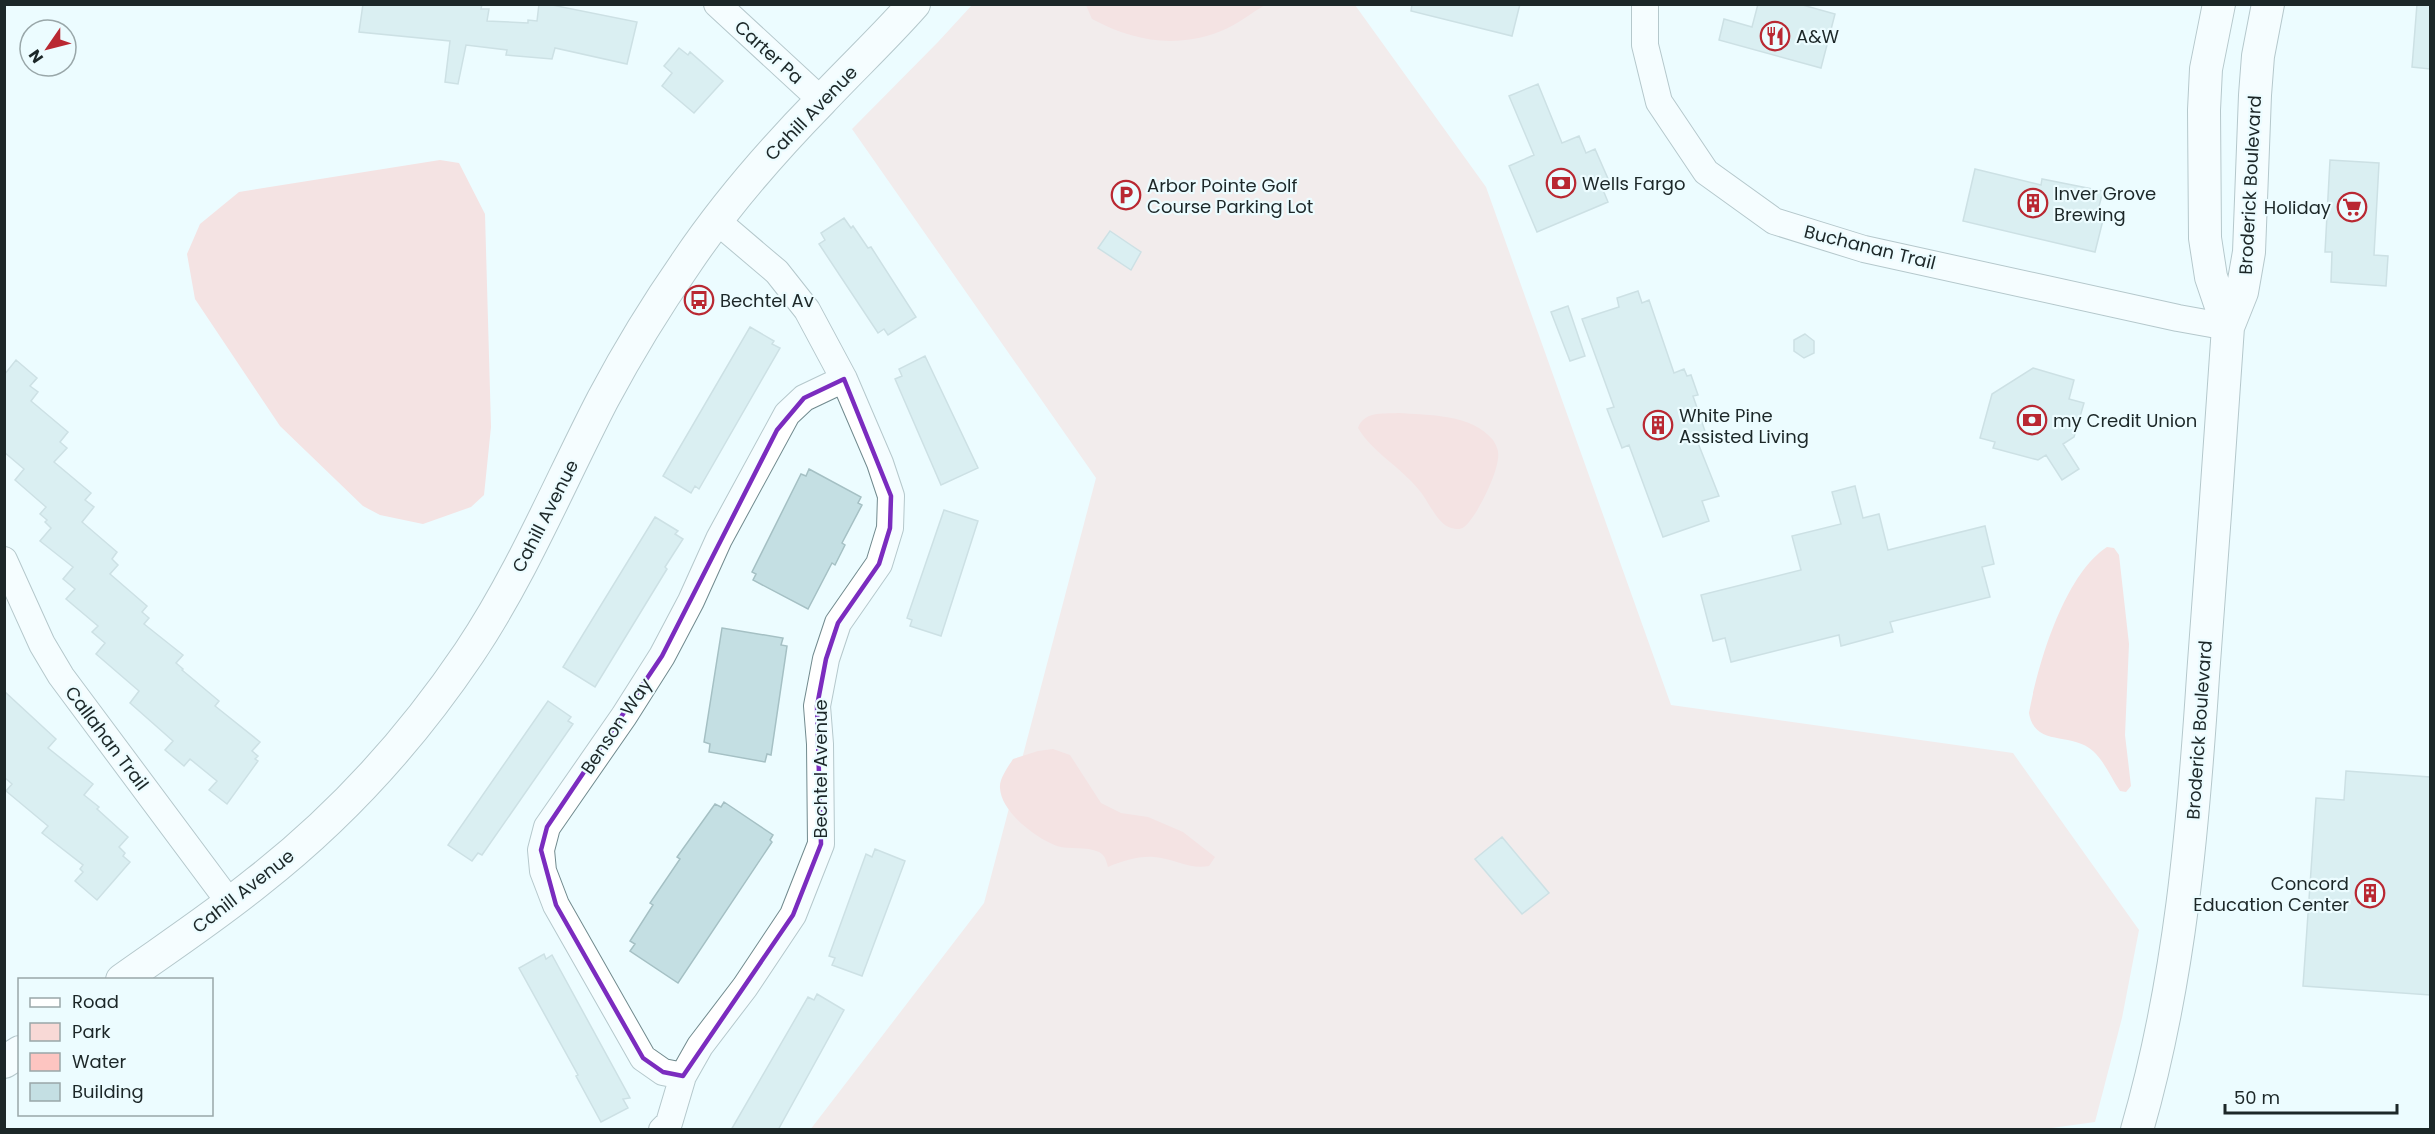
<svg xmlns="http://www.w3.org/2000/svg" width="2435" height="1134" font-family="Poppins,sans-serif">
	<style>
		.green { fill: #f8d9d6 }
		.water { fill: #fdc5c1 }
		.building { fill: #c4dfe3; stroke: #a5c0c4; stroke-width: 1.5 }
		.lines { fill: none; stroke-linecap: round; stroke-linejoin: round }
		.minor-casing { stroke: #718a8e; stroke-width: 28 }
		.tertiary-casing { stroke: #718a8e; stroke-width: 34 }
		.minor { stroke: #fff; stroke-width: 26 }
		.tertiary { stroke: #fff; stroke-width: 32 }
		.marked { fill: none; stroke: #7b2cbf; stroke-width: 4.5; stroke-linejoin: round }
		.labels { text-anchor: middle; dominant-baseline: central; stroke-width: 4.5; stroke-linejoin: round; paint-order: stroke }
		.poi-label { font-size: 18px; fill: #1c2728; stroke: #ecfcff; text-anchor: start }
		.street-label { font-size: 18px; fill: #1c2728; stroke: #ecfcff }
	</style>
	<rect width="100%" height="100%" fill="#ecfcff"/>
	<path class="green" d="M972,5H1355L1486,187L1671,705L2013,753L2139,930L2122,1018L2095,1122L2037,1130H810L984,903L1096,478L852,129L938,42Z"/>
	<path class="water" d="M1086,5V4L1265,5C1251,13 1237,25 1221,31C1176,49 1133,41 1092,19Z
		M440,160L459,163L485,214L491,427L484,495L471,507L423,524L380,515L363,506L280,426L195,299L187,254L200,224L239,192Z
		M1398,413C1428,415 1472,414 1493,440C1495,443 1498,449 1498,452C1501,468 1477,517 1464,527C1460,530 1456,529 1451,528C1437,524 1428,500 1419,490C1401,467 1373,453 1358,428C1364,411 1382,414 1398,413Z
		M2107,547L2114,548L2119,555L2129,644L2125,735L2131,786L2126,792L2120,791C2111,778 2105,762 2093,751C2071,731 2035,748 2029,713C2038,664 2064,575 2107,547Z
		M1053,749L1070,755L1101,803L1121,813L1148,817L1183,832L1215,857L1209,866C1190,870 1173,858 1154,857C1138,856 1123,861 1108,867C1106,860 1105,855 1099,852C1086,846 1070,850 1057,846C1036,838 1001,812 1000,788C999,779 1008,767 1013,759L1038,751Z"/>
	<path class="building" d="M363,4H482L481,9H489L487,21L528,23V20L537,21L539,4H547L637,22L627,64L555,48L552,59L506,55L507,50L466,45L458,84L445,82L450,41L359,32Z
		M1412,4H1520L1512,36L1411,11Z
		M1758,4H1799L1835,14L1821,68L1719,40L1724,19L1752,27Z
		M2417,4H2430V69L2412,67Z
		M679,48L688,55L690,52L723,81L694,113L662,86L672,73L664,66Z
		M1538,84L1562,143L1579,136L1586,153L1595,149L1609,181L1601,185L1608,202L1537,232L1509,166L1534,155L1509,96Z
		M2330,160L2379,163L2374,255L2388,256L2386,286L2331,282L2332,252H2325Z
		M1975,169L2041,185L2042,179L2103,191L2097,214L2104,216L2095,252L1963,221Z
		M844,218L851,228L853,226L868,248L871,247L916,317L888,335L884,329L878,333L819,244L825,240L821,233Z
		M1110,231L1141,252L1131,270L1098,248Z
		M1638,291L1642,303L1649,300L1674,373L1684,369L1687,376L1691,375L1698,395L1693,396L1708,440L1698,443L1719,496L1702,501L1709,521L1663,537L1629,445L1622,448L1607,409L1614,407L1582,319L1619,307L1617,298Z
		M1568,306L1585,356L1570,361L1551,312Z
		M750,327L774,341L772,344L780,348L699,489L695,486L691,493L663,476Z
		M1805,334L1814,341V353L1804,358L1794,351V340Z
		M925,356L978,468L941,485L895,379L902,376L899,369Z
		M16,360L37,378L30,386L38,392L31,401L68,432L60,442L67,448L54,462L91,493L85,500L94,507L82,522L117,552L112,559L118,565L110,574L147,606L142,612L149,618L144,624L183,655L176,663L183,669L182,670L219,701L215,706L260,742L252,751L258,756L255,759L258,761L227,804L209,790L217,781L190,759L184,766L165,750L173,741L130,703L139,691L96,654L105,643L92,632L98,626L66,599L75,589L63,579L73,567L40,541L51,528L45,522L47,520L40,514L46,507L15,480L24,469L4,452V375Z
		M2033,368L2074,380L2069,399L2084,403L2074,437L2063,444L2079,469L2062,480L2046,455L2038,460L1993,448L1995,442L1980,438L1992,394Z
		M809,469L861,497L858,503L862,505L842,543L845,545L835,565L832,563L808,609L753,580L756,574L752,572L801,474L806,476Z
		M1855,486L1863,518L1879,514L1888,550L1985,526L1994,564L1982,567L1990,597L1890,622L1893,632L1841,646L1839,635L1731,662L1725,638L1713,641L1701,595L1801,570L1792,536L1841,524L1832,492Z
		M944,510L978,521L941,636L910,626L912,620L907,618Z
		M655,517L678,531L675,534L683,539L665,567L667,569L595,687L563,667Z
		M722,628L783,638L781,645L787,646L771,755L767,754L765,762L709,752L710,744L704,742Z
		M4,691L56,739L48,748L93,784L84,795L99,807L97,809L128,837L119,847L125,853L123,856L130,862L97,900L75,881L83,872L80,869L83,865L42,833L48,826L6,791L12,784L4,777Z
		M548,701L571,717L568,721L573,724L482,855L478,853L472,861L448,845Z
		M2346,771L2430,777V995L2303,986L2316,798L2344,800Z
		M724,802L773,835L770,840L772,842L678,983L630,951L635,944L630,941L653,905L650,903L680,859L677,857L715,804L721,807Z
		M1502,837L1549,893L1522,914L1475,859Z
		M875,849L905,861L862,976L832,965L835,958L829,956L866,854L872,857Z
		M544,954L546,959L552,955L630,1098L623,1099L628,1108L601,1122L576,1076L578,1075L519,968Z
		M817,994L844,1010L778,1130H731L808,997L814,1000Z"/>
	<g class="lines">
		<g class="minor-casing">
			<path id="minor" d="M717,4L821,100
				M1645,4V45L1659,102L1706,172L1774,221L1864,249L2178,318L2228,327
				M4,560L42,644L61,676L230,903
				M683,1076L663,1072L643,1058L556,905L543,871L541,850L547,827L624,716L662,656L691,601L719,539L787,414L804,398L844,379
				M662,1130L669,1123L683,1076L700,1046L745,987L793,915L821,844L820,744L817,706L826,659L838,623L879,564L890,528L891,496L880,463L844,379L807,310L777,272L717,221"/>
		</g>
		<g class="tertiary-casing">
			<path id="tertiary" d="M2219,4L2206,69L2204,110L2205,238L2211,277L2228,327
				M122,980C167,948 214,917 257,882C339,818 411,739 469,653C522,574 559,484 603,399C628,352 656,306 686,263C725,205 772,151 821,101C852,68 884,38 914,4
				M4,1062L20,1052
				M2137,1130C2180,981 2193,829 2203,676C2212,560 2220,443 2228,327L2242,292L2249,252L2255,95L2258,56L2268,4"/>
		</g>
		<use href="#minor" class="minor"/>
		<use href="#tertiary" class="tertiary"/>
	</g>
	<path d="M0 0H2435V1134H0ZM844,379L891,496L890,528L879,564L838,623L826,659L817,706L821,844L793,915L683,1076L663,1072L643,1058L556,905L541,850L547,827L662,656L777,430L804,398Z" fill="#ecfcff" fill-opacity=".55" fill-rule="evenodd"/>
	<path class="marked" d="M844,379L891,496L890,528L879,564L838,623L826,659L817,706L821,844L793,915L683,1076L663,1072L643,1058L556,905L541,850L547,827L662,656L777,430L804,398Z"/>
	<defs>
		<g id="restaurant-ring" transform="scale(1.5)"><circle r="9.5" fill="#ecfcff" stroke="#b92832" stroke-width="1.5"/><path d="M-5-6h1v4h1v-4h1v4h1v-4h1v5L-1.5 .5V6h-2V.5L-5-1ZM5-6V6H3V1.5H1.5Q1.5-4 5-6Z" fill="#b92832"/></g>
		<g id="bank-ring" transform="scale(1.5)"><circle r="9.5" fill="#ecfcff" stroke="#b92832" stroke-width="1.5"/><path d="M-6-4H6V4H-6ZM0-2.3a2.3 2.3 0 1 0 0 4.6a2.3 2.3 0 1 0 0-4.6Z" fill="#b92832"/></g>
		<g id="parking-ring" transform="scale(1.5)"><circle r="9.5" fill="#ecfcff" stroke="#b92832" stroke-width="1.5"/><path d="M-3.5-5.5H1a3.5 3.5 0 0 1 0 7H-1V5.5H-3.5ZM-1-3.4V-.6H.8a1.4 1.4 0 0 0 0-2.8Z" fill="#b92832"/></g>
		<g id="building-ring" transform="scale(1.5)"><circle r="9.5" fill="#ecfcff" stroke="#b92832" stroke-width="1.5"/><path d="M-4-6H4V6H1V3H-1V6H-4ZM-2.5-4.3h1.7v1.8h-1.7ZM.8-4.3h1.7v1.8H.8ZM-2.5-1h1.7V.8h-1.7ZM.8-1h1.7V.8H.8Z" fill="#b92832"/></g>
		<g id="supermarket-ring" transform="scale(1.5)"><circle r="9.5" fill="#ecfcff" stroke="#b92832" stroke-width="1.5"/><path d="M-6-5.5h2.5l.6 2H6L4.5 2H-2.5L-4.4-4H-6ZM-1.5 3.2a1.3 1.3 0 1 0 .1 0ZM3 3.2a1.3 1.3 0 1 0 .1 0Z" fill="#b92832"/></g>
		<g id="bus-ring" transform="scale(1.5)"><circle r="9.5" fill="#ecfcff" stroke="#b92832" stroke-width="1.5"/><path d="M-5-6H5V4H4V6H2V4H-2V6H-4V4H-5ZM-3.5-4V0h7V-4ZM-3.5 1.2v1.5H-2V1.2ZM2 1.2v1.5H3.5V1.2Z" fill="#b92832"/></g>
	</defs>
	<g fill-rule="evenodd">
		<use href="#restaurant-ring" x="1775" y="36"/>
		<use href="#bank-ring" x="1561" y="183"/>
		<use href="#parking-ring" x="1126" y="195"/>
		<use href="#building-ring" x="2033" y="203"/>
		<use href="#supermarket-ring" x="2352" y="207"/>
		<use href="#bus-ring" x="699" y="300"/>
		<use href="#bank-ring" x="2032" y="420"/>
		<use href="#building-ring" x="1658" y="425"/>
		<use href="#building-ring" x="2370" y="893"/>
	</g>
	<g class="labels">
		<g class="poi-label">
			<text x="1796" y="36">A&amp;W</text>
			<text x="1582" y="183">Wells Fargo</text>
			<text x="1147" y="185">Arbor Pointe Golf<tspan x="1147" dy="21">Course Parking Lot</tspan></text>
			<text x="2054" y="193">Inver Grove<tspan x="2054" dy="21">Brewing</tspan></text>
			<text x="2331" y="207" text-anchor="end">Holiday</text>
			<text x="720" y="300">Bechtel Av</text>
			<text x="1679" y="415">White Pine<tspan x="1679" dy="21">Assisted Living</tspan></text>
			<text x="2053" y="420">my Credit Union</text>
			<text x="2349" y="883" text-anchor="end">Concord<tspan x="2349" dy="21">Education Center</tspan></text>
		</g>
		<g class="street-label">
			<text transform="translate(769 52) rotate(42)">Carter Pa</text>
			<text transform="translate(811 113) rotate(-46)">Cahill Avenue</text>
			<text transform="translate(2250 185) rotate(-87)">Broderick Boulevard</text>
			<text transform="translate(1870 247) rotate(14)">Buchanan Trail</text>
			<text transform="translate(545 516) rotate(-63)">Cahill Avenue</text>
			<text transform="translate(616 726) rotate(-56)">Benson Way</text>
			<text transform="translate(2199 730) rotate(-86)">Broderick Boulevard</text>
			<text transform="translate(107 738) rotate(53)">Callahan Trail</text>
			<text transform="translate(820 769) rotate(-90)">Bechtel Avenue</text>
			<text transform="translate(243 891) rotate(-38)">Cahill Avenue</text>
		</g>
	</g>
	<rect width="2435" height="1134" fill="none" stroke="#1c2728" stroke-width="12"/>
	<rect x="18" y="978" width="195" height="138" fill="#ecfcff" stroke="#99a7a9" stroke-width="1.5"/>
	<rect x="30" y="998" width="30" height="9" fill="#ffffff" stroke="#99a7a9" stroke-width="1.5"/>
	<text x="72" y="1008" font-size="18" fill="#1c2728">Road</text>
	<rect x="30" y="1023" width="30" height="18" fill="#f8d9d6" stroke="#99a7a9" stroke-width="1.5"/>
	<text x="72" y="1038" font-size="18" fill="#1c2728">Park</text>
	<rect x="30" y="1053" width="30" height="18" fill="#fdc5c1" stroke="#99a7a9" stroke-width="1.5"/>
	<text x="72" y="1068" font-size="18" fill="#1c2728">Water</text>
	<rect x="30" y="1083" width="30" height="18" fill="#c4dfe3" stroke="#99a7a9" stroke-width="1.5"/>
	<text x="72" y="1098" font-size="18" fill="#1c2728">Building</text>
	<g transform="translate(48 48) rotate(235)"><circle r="28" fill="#ecfcff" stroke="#99a7a9" stroke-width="1.5"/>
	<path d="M0-4.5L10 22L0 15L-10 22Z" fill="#b92832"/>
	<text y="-9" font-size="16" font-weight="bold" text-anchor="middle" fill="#1c2728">N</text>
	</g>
	<path d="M2225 1104v9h172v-9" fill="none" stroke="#1c2728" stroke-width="3"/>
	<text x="2234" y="1104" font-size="18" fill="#1c2728" stroke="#ecfcff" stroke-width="4.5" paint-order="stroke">50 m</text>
</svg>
